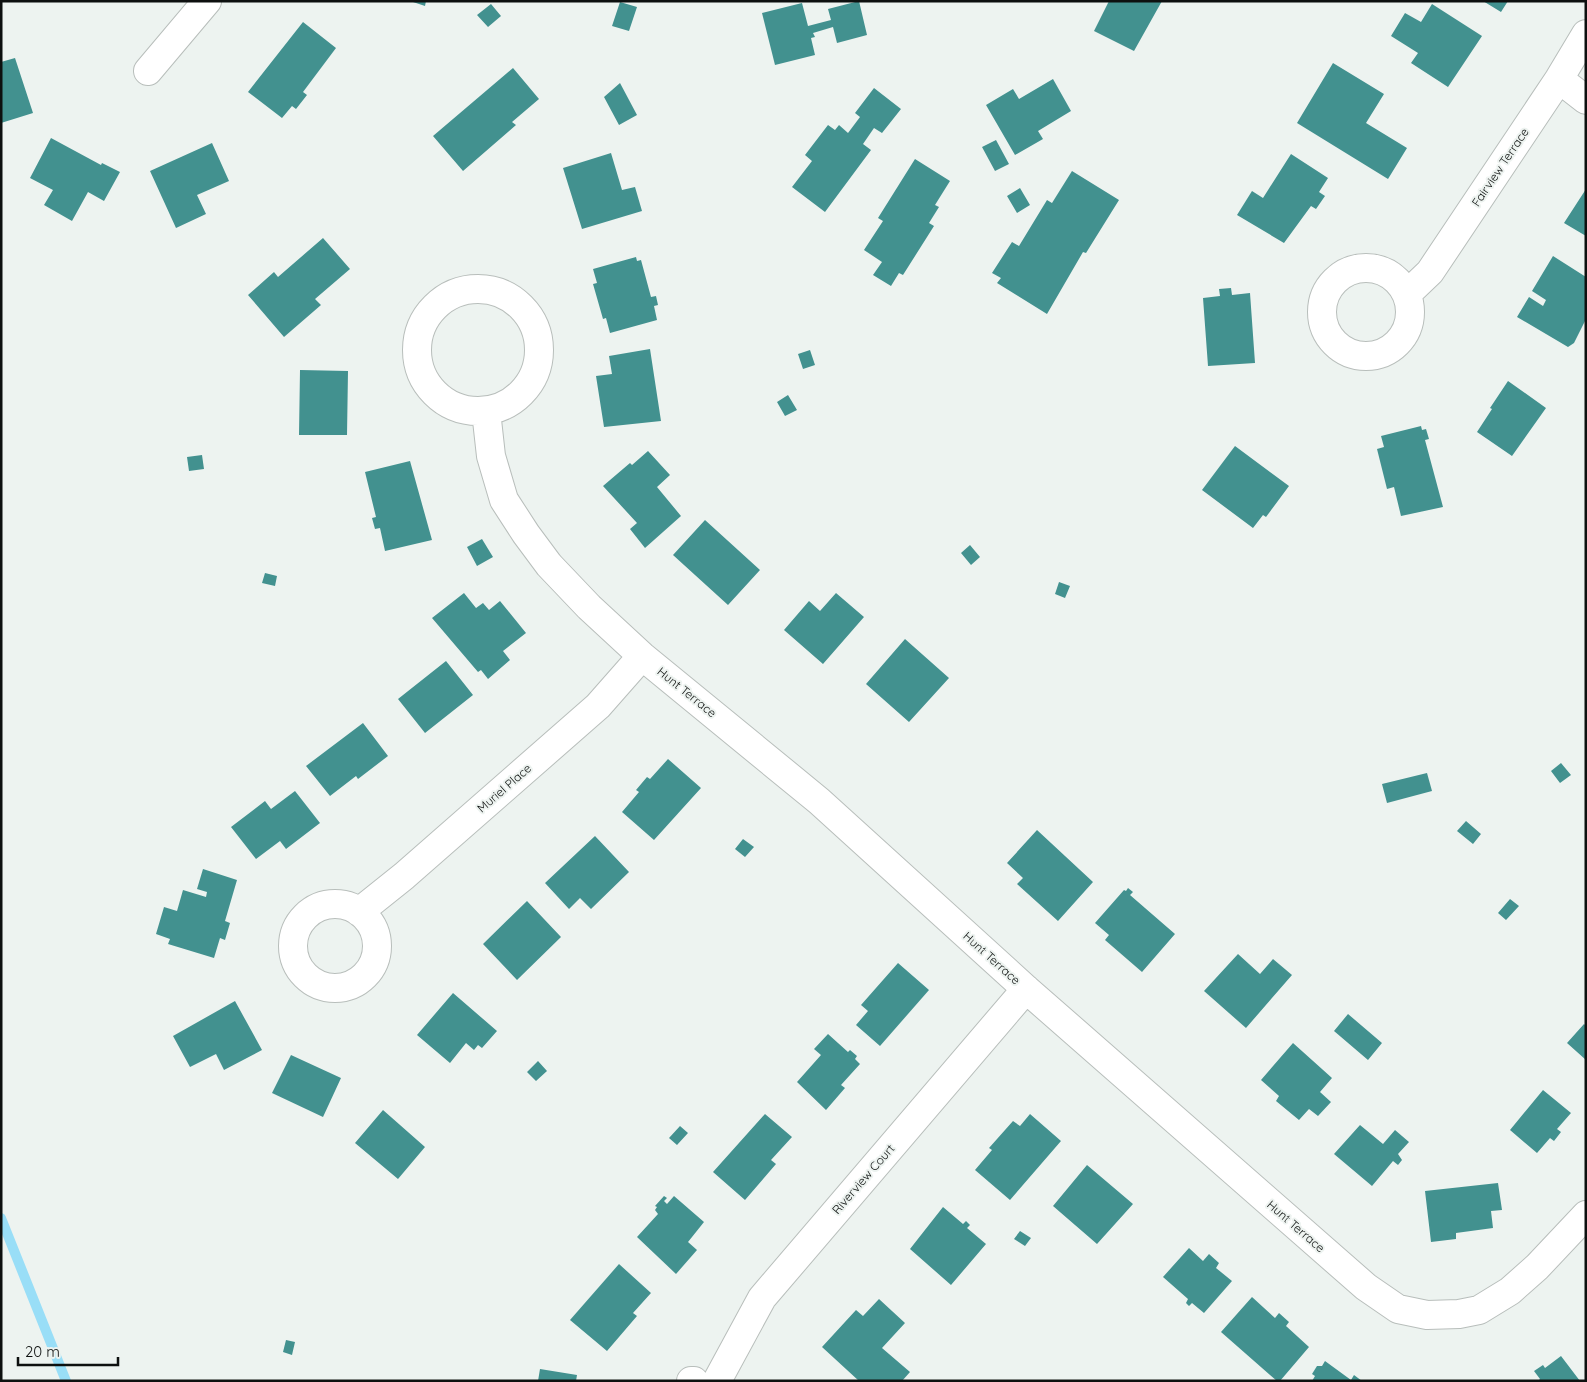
<svg xmlns="http://www.w3.org/2000/svg" width="1587" height="1382" font-family="Quicksand,sans-serif">
	<style>
		.lines { fill: none; stroke-linecap: round; stroke-linejoin: round }
		.stream { stroke: #99def7; stroke-width: 10 }
		.building { fill: #42918f }
		.street-casing { stroke: #b8bebb; stroke-width: 30 }
		.street { stroke: #fff; stroke-width: 28 }
		.labels { text-anchor: middle; dominant-baseline: central; stroke-width: 4; stroke-linejoin: round; paint-order: stroke }
		.street-label { font-size: 12px; fill: #0d100f; stroke: #edf3f0 }
	</style>
	<rect width="100%" height="100%" fill="#edf3f0"/>
	<g class="lines">
		<path class="stream" d="M1,1218L66,1381"/>
	</g>
	<path class="building" d="M410,1H426L425,6Z
		M859,1L867,35L837,43L833,27L813,33L815,37L811,38L815,55L775,65L762,13L802,3L808,26L831,20L828,9Z
		M1109,1H1162L1134,51L1094,31Z
		M1483,1H1508L1501,12Z
		M620,2L637,7L629,31L612,26Z
		M491,4L501,16L488,27L477,15Z
		M1432,4L1482,36L1448,87L1411,63L1418,53L1391,36L1405,13L1421,22Z
		M303,22L336,48L303,92L307,95L296,109L292,106L282,118L248,92Z
		M15,58L33,113L1,123V62Z
		M1333,63L1384,94L1366,123L1407,148L1388,179L1297,123Z
		M513,68L539,99L512,122L516,125L463,171L433,136Z
		M1053,79L1071,111L1038,131L1043,139L1015,155L986,105L1013,89L1019,99Z
		M620,83L637,115L619,125L604,97Z
		M874,88L901,109L882,133L874,128L863,144L871,150L825,212L792,187L812,161L805,155L828,125L835,130L839,125L848,133L860,117L855,113Z
		M51,138L101,165L102,163L120,172L104,201L88,192L72,221L44,205L53,190L30,178Z
		M996,140L1009,164L995,171L982,147Z
		M212,143L229,181L197,195L206,214L176,228L150,171Z
		M611,153L622,190L635,187L642,211L582,229L563,168Z
		M1291,154L1328,178L1319,192L1325,196L1316,209L1311,206L1284,243L1237,215L1252,191L1263,198Z
		M915,159L950,181L935,205L939,207L929,223L934,226L903,275L899,273L891,286L873,275L882,262L864,250L883,221L878,218Z
		M1072,171L1119,200L1086,253L1083,252L1047,314L997,283L1001,278L992,273L1012,242L1019,246L1047,200L1052,203Z
		M1020,188L1030,205L1017,213L1007,196Z
		M1586,189V236L1564,223Z
		M323,238L350,269L315,299L321,305L284,337L248,295L274,272L278,277Z
		M1553,256L1586,277V319L1574,343L1568,347L1517,317L1529,297L1543,306L1546,300L1532,291Z
		M636,257L637,261L641,260L651,297L656,296L658,305L654,306L657,320L610,333L606,318L603,319L593,284L597,283L593,269Z
		M1231,288L1232,295L1250,293L1255,363L1208,366L1203,298L1220,296L1219,289Z
		M650,349L661,421L604,427L596,376L612,374L609,356Z
		M810,350L815,365L803,369L798,354Z
		M300,370L348,371L347,435H299Z
		M1508,381L1546,408L1512,456L1477,432L1492,409L1490,408Z
		M788,395L797,410L785,416L777,402Z
		M1421,426L1422,430L1426,429L1429,439L1425,440L1443,507L1401,516L1394,487L1387,489L1377,449L1384,447L1381,436Z
		M1235,446L1289,486L1266,517L1263,515L1253,528L1202,490Z
		M648,451L670,475L657,487L681,516L645,548L630,529L637,523L603,486L630,463L632,465Z
		M202,455L204,469L189,471L187,457Z
		M410,461L432,540L385,551L380,528L375,529L372,518L376,517L365,472Z
		M705,520L760,570L728,605L673,555Z
		M482,539L493,557L477,566L467,547Z
		M970,545L980,557L971,565L961,553Z
		M265,573L277,576L275,586L262,583Z
		M1059,582L1070,586L1065,598L1055,594Z
		M464,593L476,608L483,603L489,610L500,601L526,633L503,651L510,660L488,679L481,670L478,672L432,618Z
		M836,593L864,617L823,664L784,630L809,601L820,611Z
		M905,639L949,678L909,722L866,684Z
		M446,661L473,695L425,733L398,699Z
		M363,723L388,756L358,779L356,776L330,796L306,766Z
		M668,759L701,788L654,840L622,812L639,792L636,790L647,777L650,779Z
		M1561,763L1571,775L1560,783L1551,771Z
		M1427,773L1432,791L1387,803L1382,784Z
		M295,791L320,823L286,849L280,841L256,859L231,827L265,801L271,809Z
		M1466,821L1481,834L1473,844L1457,831Z
		M1037,830L1093,882L1058,921L1017,884L1023,878L1007,863Z
		M595,836L629,872L591,909L580,898L569,909L545,883Z
		M743,839L754,847L745,857L735,849Z
		M203,869L237,880L225,921L230,923L225,940L220,938L214,958L168,944L170,939L156,934L164,907L177,911L183,890L206,897L207,892L197,889Z
		M1128,888L1133,892L1130,895L1175,934L1142,972L1105,940L1109,935L1095,923L1124,890L1126,891Z
		M1510,899L1519,906L1506,920L1498,913Z
		M527,901L561,937L517,980L483,944Z
		M1238,954L1260,974L1273,959L1292,975L1246,1028L1204,991Z
		M898,963L929,990L880,1046L856,1025L868,1011L861,1005Z
		M453,993L497,1031L482,1048L478,1045L474,1050L466,1043L450,1063L417,1035Z
		M235,1001L262,1050L224,1070L216,1054L190,1067L173,1036Z
		M1348,1014L1382,1043L1368,1060L1334,1031Z
		M1584,1024L1586,1026V1060L1567,1043Z
		M828,1034L848,1052L850,1050L857,1056L855,1059L860,1064L841,1085L845,1088L826,1110L797,1082L821,1055L814,1049Z
		M1293,1043L1332,1078L1320,1092L1331,1102L1318,1116L1309,1109L1299,1120L1276,1101L1279,1096L1261,1080Z
		M291,1055L341,1078L323,1117L272,1093Z
		M538,1061L547,1071L536,1081L527,1072Z
		M1543,1090L1571,1113L1557,1129L1561,1132L1554,1141L1550,1138L1537,1153L1510,1130Z
		M383,1110L425,1147L398,1179L355,1143Z
		M765,1114L792,1137L771,1160L776,1164L745,1200L713,1172Z
		M1030,1114L1061,1141L1010,1200L975,1170L992,1150L989,1148L1013,1121L1020,1126Z
		M1360,1125L1383,1144L1395,1130L1409,1142L1398,1154L1402,1160L1398,1165L1393,1161L1372,1186L1334,1154Z
		M680,1126L688,1133L677,1145L669,1138Z
		M1087,1165L1133,1204L1097,1244L1053,1206Z
		M1498,1183L1502,1210L1491,1211L1493,1228L1456,1233V1239L1431,1242L1425,1191Z
		M664,1196L667,1198L664,1201L667,1204L674,1196L704,1222L688,1242L697,1250L676,1274L637,1237L658,1214L655,1210L657,1207L655,1206Z
		M943,1207L963,1224L966,1221L970,1225L967,1228L986,1244L951,1285L910,1249Z
		M1020,1231L1031,1238L1025,1246L1014,1239Z
		M1189,1248L1203,1261L1209,1254L1219,1263L1216,1268L1232,1281L1204,1313L1192,1303L1189,1306L1186,1303L1188,1299L1163,1277Z
		M619,1264L651,1293L633,1313L637,1316L607,1351L570,1320Z
		M1252,1297L1275,1318L1279,1313L1289,1322L1286,1326L1309,1347L1280,1381H1277L1221,1332Z
		M879,1299L905,1323L882,1348L910,1372L902,1381H859L822,1347L856,1310L863,1316Z
		M286,1340L295,1342L292,1355L283,1352Z
		M1561,1356L1580,1381H1538L1540,1379L1534,1371L1543,1365L1545,1368Z
		M1325,1361L1351,1380L1354,1375L1362,1381H1312L1315,1376L1312,1374L1317,1366H1322Z
		M540,1369L577,1375L576,1381H538Z"/>
	<g class="lines">
		<g class="street-casing">
			<path id="street" d="M148,71L207,1
				M1559,79L1586,100
				M1322 312a44 44 0 1 1 88 0a44 44 0 1 1-88 0Z
				M417 350a61 61 0 1 1 122 0a61 61 0 1 1-122 0Z
				M1407,294L1430,272L1559,79L1586,34
				M486,411L491,456L504,500L526,534L549,565L589,607L642,656L819,801L1026,989L1366,1287L1398,1309L1427,1315L1459,1314L1479,1310L1510,1291L1537,1267L1586,1215
				M293 946a42 42 0 1 1 84 0a42 42 0 1 1-84 0Z
				M359,912L404,876L598,706L642,656
				M691,1381H694
				M717,1381L762,1298L1026,989"/>
		</g>
		<use href="#street" class="street"/>
	</g>
	<g class="labels">
		<g class="street-label">
			<text transform="translate(1500 167) rotate(-56)">Fairview Terrace</text>
			<text transform="translate(687 692) rotate(39)">Hunt Terrace</text>
			<text transform="translate(504 788) rotate(-41)">Muriel Place</text>
			<text transform="translate(992 958) rotate(42)">Hunt Terrace</text>
			<text transform="translate(863 1179) rotate(-49)">Riverview Court</text>
			<text transform="translate(1296 1226) rotate(41)">Hunt Terrace</text>
		</g>
	</g>
	<rect width="1587" height="1382" fill="none" stroke="#0d100f" stroke-width="5"/>
	<path d="M18 1357v8h100v-8" fill="none" stroke="#0d100f" stroke-width="2.5"/>
	<text x="25" y="1357" font-size="15" fill="#0d100f" stroke="#edf3f0" stroke-width="4" paint-order="stroke">20 m</text>
</svg>
